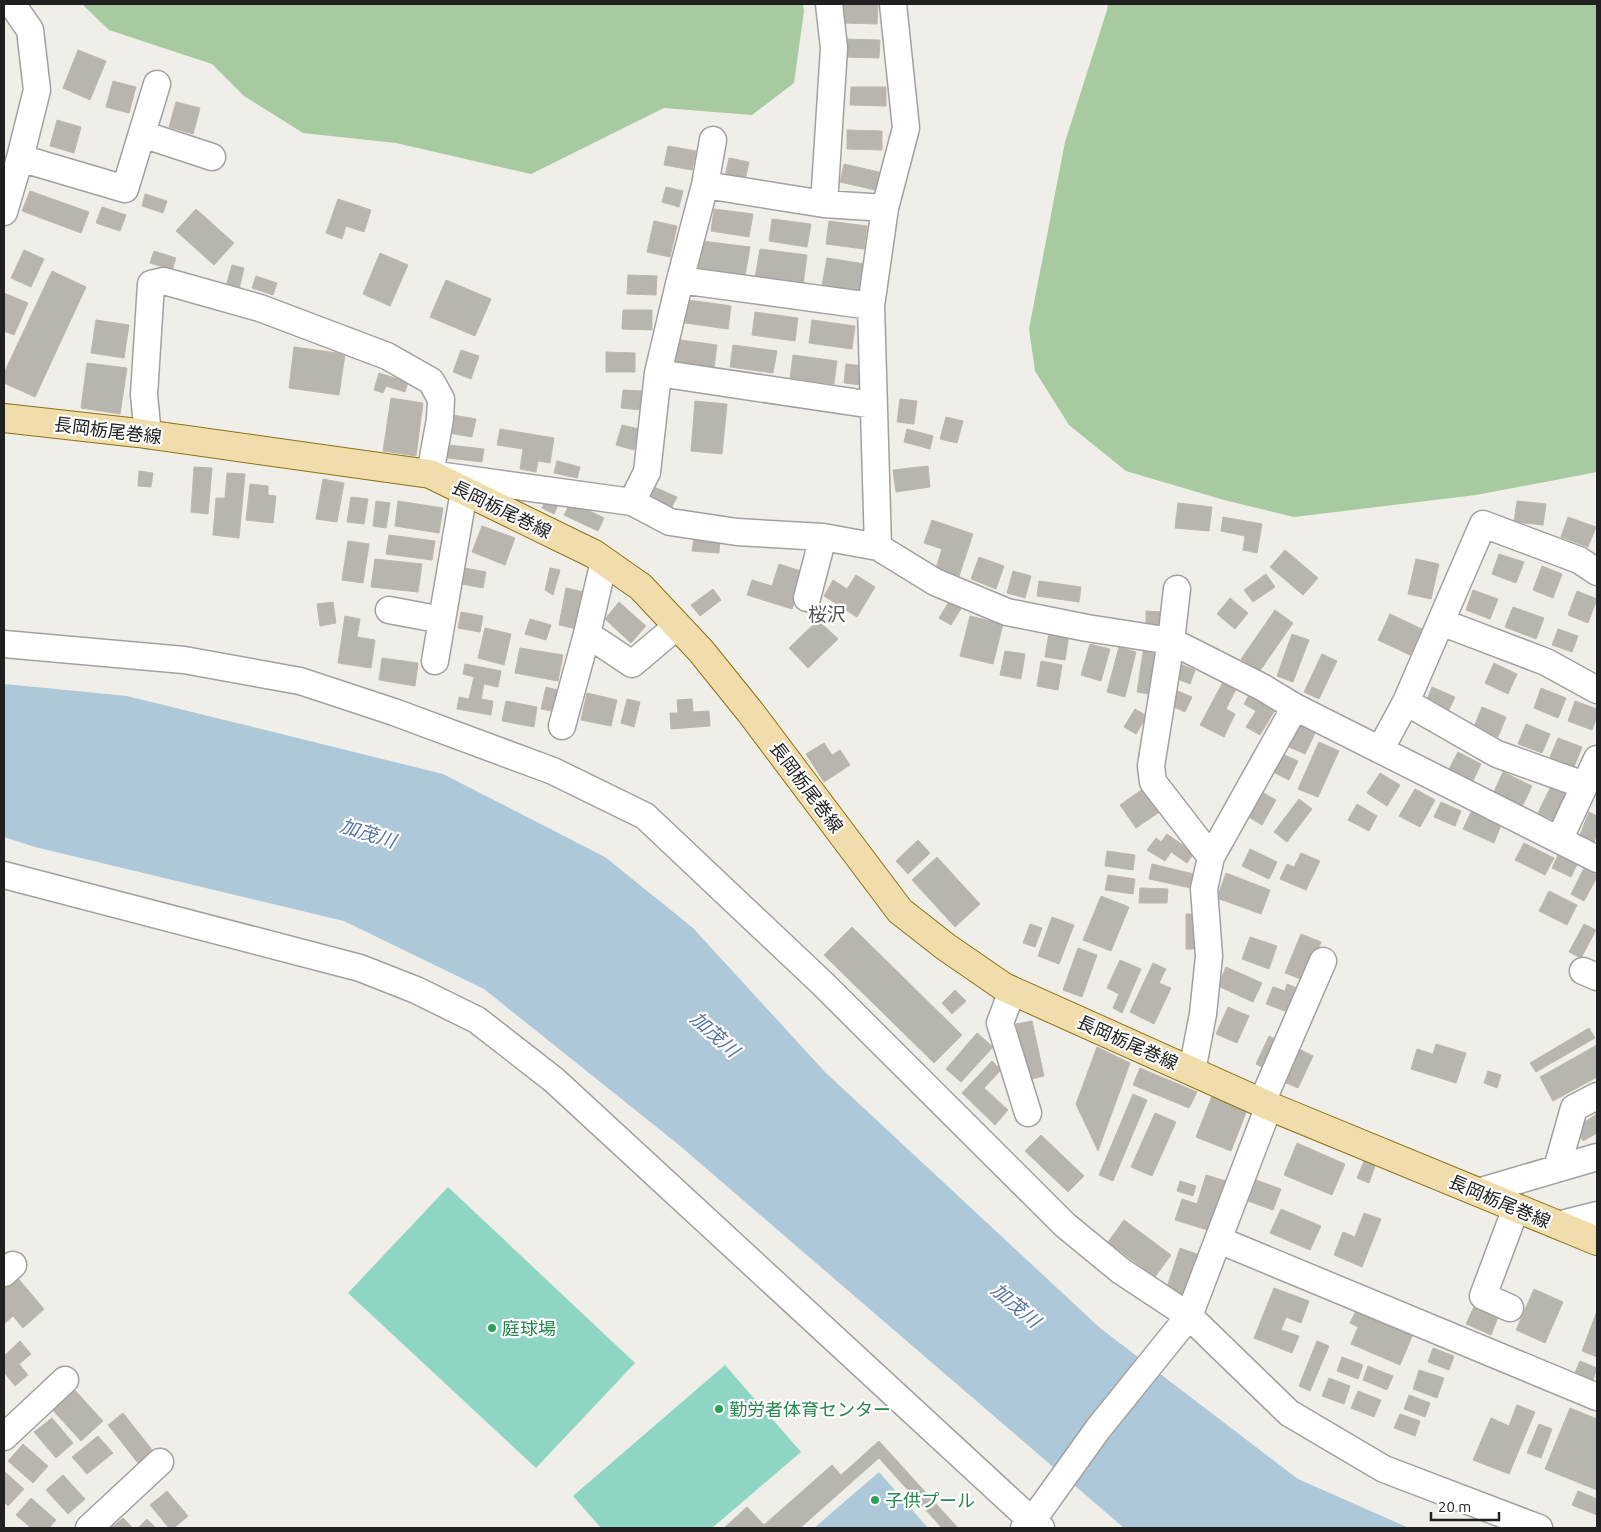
<svg xmlns="http://www.w3.org/2000/svg" width="1601" height="1532" font-family="Ubuntu,'Noto Sans JP',sans-serif">
	<style>
		.forest { fill: #a8caa1 }
		.pitch { fill: #8fd5c3 }
		.water { fill: #adc8d8 }
		.building { fill: #b8b4ae; stroke: #bfb7ac }
		.lines { fill: none; stroke-linecap: round; stroke-linejoin: round }
		.street-casing { stroke: #a1a1a1; stroke-width: 29 }
		.primary-casing { stroke: #8a7212; stroke-width: 30 }
		.street { stroke: #fff; stroke-width: 26 }
		.primary { stroke: #f1dcab; stroke-width: 28 }
		.leisure-dot { fill: #2e9e5b; stroke: #fff; stroke-width: 2 }
		.labels { text-anchor: middle; dominant-baseline: central; stroke-width: 4.5; stroke-linejoin: round; paint-order: stroke }
		.street-label { font-size: 18px; fill: #202020; stroke: #fff }
		.leisure-label { font-size: 18px; fill: #27864d; stroke: #fff; text-anchor: start }
		.neighbourhood-label { font-size: 19px; fill: #535353; stroke: #fff }
		.water-label { font-size: 19px; font-style: italic; fill: #5774a5; stroke: #fff }
	</style>
	<rect width="100%" height="100%" fill="#efeee8"/>
	<path class="forest" d="M82,4H803L804,11L794,83L752,115L664,108L531,174L396,143L303,133L244,96L212,64L109,30Z
		M1108,4H1597V472L1476,495L1294,517L1224,500L1126,471L1069,425L1035,371L1029,329L1065,142L1107,10Z"/>
	<path class="pitch" d="M448,1187L635,1363L536,1468L348,1293Z
		M725,1365L801,1452L712,1528H601L573,1496Z"/>
	<path class="water" d="M4,684L127,696L443,774L605,857L693,928L825,1072L1100,1328L1298,1479L1409,1528H1124L679,1145L484,989L344,921L35,847L4,837Z
		M879,1472L928,1528H814Z"/>
	<path class="building" d="M842,4L878,5L877,24L842,23Z
		M844,39L880,40L879,58L844,57Z
		M78,50L106,61L90,100L63,88Z
		M113,81L136,87L129,113L106,107Z
		M851,87H886V106L850,105Z
		M176,102L200,108L193,134L169,127Z
		M57,120L81,127L74,153L50,146Z
		M847,130L882,131V150L847,149Z
		M668,146L696,151L692,170L664,165Z
		M729,158L749,162L745,180L725,176Z
		M844,164L879,172L875,190L840,182Z
		M666,187L683,191L679,207L662,202Z
		M30,191L89,212L81,233L22,211Z
		M145,194L167,201L163,213L142,206Z
		M338,199L371,210L364,232L346,226L342,239L326,233Z
		M102,207L126,215L120,231L96,223Z
		M196,209L234,243L214,265L176,231Z
		M714,209L753,214L749,237L711,231Z
		M772,219L811,224L807,247L769,241Z
		M654,221L677,226L670,257L647,252Z
		M829,221L867,226L864,249L826,244Z
		M702,241L750,247L745,276L698,270Z
		M760,249L807,255L803,285L755,278Z
		M24,250L44,259L31,287L11,278Z
		M154,251L176,258L172,270L150,263Z
		M380,253L408,265L390,306L363,294Z
		M827,258L865,264L860,292L822,286Z
		M232,265L244,268L239,290L226,286Z
		M52,271L86,287L35,397L4,383V373Z
		M628,275L657,276L656,295L627,294Z
		M256,276L277,283L273,295L252,288Z
		M446,280L491,299L475,336L430,317Z
		M4,293L28,303L14,335L4,331Z
		M688,300L731,306L728,329L685,323Z
		M623,310H652V330L622,329Z
		M755,312L798,318L795,341L752,335Z
		M96,320L129,325L124,358L91,353Z
		M812,320L855,326L852,349L809,343Z
		M674,339L717,345L714,368L671,362Z
		M733,345L777,351L773,373L730,367Z
		M294,347L345,354L339,395L289,388Z
		M461,350L479,356L471,379L453,372Z
		M606,352L635,353V372H606Z
		M793,355L837,361L834,384L790,378Z
		M87,363L127,368L120,414L81,408Z
		M846,364L864,366L862,385L844,383Z
		M379,373L408,382L405,392L386,386L383,393L374,390Z
		M623,390L644,391L642,410L621,408Z
		M391,398L423,403L416,456L383,451Z
		M900,399L917,401L914,424L897,422Z
		M695,401L727,404L722,454L691,451Z
		M453,415L476,419L472,437L449,433Z
		M946,417L963,421L957,443L940,439Z
		M622,425L639,429L634,450L616,445Z
		M500,429L554,438L550,463L538,461L536,472L520,469L523,449L497,445Z
		M907,429L933,436L930,449L904,442Z
		M449,445L484,449L482,462L448,458Z
		M557,461L580,467L577,478L554,473Z
		M928,466L930,487L896,492L893,470Z
		M194,467L212,468L208,514L191,512Z
		M139,471L153,473L151,487L138,486Z
		M227,473L245,474L239,538L213,535L216,498H225Z
		M323,479L344,483L337,522L316,519Z
		M250,484L268,486V495L276,496L273,523L246,520Z
		M652,486L677,497L671,509L646,499Z
		M351,497L368,499L364,524L347,522Z
		M547,497L559,503L554,514L542,508Z
		M376,501L390,503L386,528L373,526Z
		M398,501L443,508L439,533L395,526Z
		M1517,501L1546,504L1543,525L1514,522Z
		M571,502L604,518L598,531L564,515Z
		M1178,503L1212,507L1209,531L1175,528Z
		M1223,517L1262,524L1257,553L1243,550L1245,536L1221,531Z
		M1568,517L1596,527L1588,547L1561,537Z
		M932,520L973,534L959,576L936,568L942,549L924,543Z
		M482,526L515,538L505,565L472,552Z
		M389,535L435,541L432,560L386,554Z
		M694,537L720,539L719,553L692,551Z
		M348,541L369,544L363,583L342,580Z
		M1285,550L1318,578L1303,595L1270,567Z
		M1499,554L1524,562L1516,583L1492,574Z
		M979,557L1004,566L996,589L971,579Z
		M375,559L422,564L418,592L371,587Z
		M1416,559L1439,564L1431,599L1408,594Z
		M779,564L804,572L792,609L747,595L752,580L772,586Z
		M1542,566L1562,574L1553,598L1533,590Z
		M465,568L486,572L483,588L462,584Z
		M550,568L560,570L553,595L545,590Z
		M1013,571L1031,576L1025,598L1007,593Z
		M1266,574L1275,587L1253,602L1244,590Z
		M856,575L875,587L857,617L824,596L833,580L847,589Z
		M1039,581L1081,587L1079,602L1037,596Z
		M566,588L584,592L577,629L559,625Z
		M713,589L721,600L700,616L691,605Z
		M1473,590L1498,599L1490,619L1466,610Z
		M1577,591L1597,599L1588,623L1568,615Z
		M1230,598L1248,613L1235,629L1217,614Z
		M950,600L962,607L951,625L939,618Z
		M333,602L336,623L320,626L317,604Z
		M619,602L646,626L631,643L605,619Z
		M1513,607L1544,618L1536,639L1505,627Z
		M1275,610L1293,623L1259,672L1241,659Z
		M1146,611L1162,612V626H1146Z
		M461,612L483,616L480,632L458,628Z
		M1390,614L1422,629L1410,655L1378,640Z
		M345,616L360,619L357,637L375,640L371,668L338,663Z
		M970,616L1003,624L993,664L960,656Z
		M530,619L551,625L546,640L525,634Z
		M818,620L838,639L808,668L789,648Z
		M485,628L511,634L504,665L478,658Z
		M1558,629L1578,636L1572,652L1552,645Z
		M1049,632L1069,635L1065,660L1045,657Z
		M1292,634L1309,640L1293,682L1277,676Z
		M1090,644L1110,649L1101,681L1081,675Z
		M1144,646L1162,649L1155,695L1137,692Z
		M1119,647L1136,652L1125,697L1107,692Z
		M520,648L563,655L558,681L515,673Z
		M1005,651L1025,654L1021,679L1000,675Z
		M1322,654L1337,661L1319,699L1304,692Z
		M382,658L418,663L415,686L379,680Z
		M1041,661L1062,665L1058,690L1037,686Z
		M1494,663L1517,674L1508,694L1485,683Z
		M465,664L501,671L498,687L484,684L481,699L493,701L491,715L457,709L459,697L469,699L474,677L463,674Z
		M1180,664L1195,670L1190,684L1175,678Z
		M1223,682L1236,689L1226,709L1235,714L1224,737L1200,725Z
		M546,687L561,691L557,712L541,709Z
		M1432,687L1455,697L1448,712L1426,702Z
		M1541,688L1566,698L1558,718L1534,708Z
		M1178,691L1192,697L1185,712L1172,706Z
		M587,693L617,700L611,726L581,720Z
		M1249,695L1275,710L1260,735L1246,727L1256,711L1244,704Z
		M627,699L640,702L634,727L621,723Z
		M692,699L693,712L709,711L710,726L671,729L670,713H678L677,700Z
		M506,701L537,707L534,727L502,721Z
		M1575,701L1597,709V717L1592,730L1568,721Z
		M1482,707L1506,717L1498,737L1474,727Z
		M1135,709L1147,716L1136,734L1124,727Z
		M1299,723L1316,731L1305,754L1289,747Z
		M1526,724L1550,734L1542,753L1518,744Z
		M1558,738L1582,747L1574,767L1550,757Z
		M1319,742L1339,751L1318,797L1298,789Z
		M824,743L832,755L840,750L850,765L824,782L806,754Z
		M1458,752L1481,764L1472,783L1448,771Z
		M1282,754L1298,761L1289,780L1273,772Z
		M1503,772L1532,786L1521,809L1492,796Z
		M1380,773L1400,785L1387,806L1367,793Z
		M1552,784L1568,792L1554,820L1538,813Z
		M1144,788L1161,811L1136,828L1120,805Z
		M1415,789L1435,800L1420,827L1399,816Z
		M1262,792L1276,800L1262,825L1247,816Z
		M1299,799L1312,809L1287,842L1274,832Z
		M1441,802L1461,811L1455,826L1434,817Z
		M1357,804L1377,816L1369,831L1348,820Z
		M1471,812L1501,825L1494,843L1463,829Z
		M1589,812L1597,816V834L1594,842L1580,835Z
		M1167,834L1194,853L1187,863L1171,852L1165,861L1147,850L1156,838L1161,842Z
		M918,840L930,853L908,874L896,861Z
		M1524,843L1554,858L1545,875L1515,860Z
		M1250,849L1277,862L1269,879L1242,866Z
		M1107,851L1135,855L1133,870L1105,866Z
		M1301,853L1320,861L1306,890L1280,879L1287,864L1294,867Z
		M1559,853L1578,862L1571,877L1552,868Z
		M937,857L980,904L955,927L912,880Z
		M1152,864L1194,874L1191,888L1149,879Z
		M1584,868L1597,875V877L1584,901L1571,894Z
		M1226,873L1270,890L1261,914L1217,898Z
		M1108,875L1135,879L1133,894L1105,890Z
		M1140,888L1168,889L1167,903H1139Z
		M1549,891L1577,905L1567,925L1539,911Z
		M1101,896L1129,907L1111,951L1083,940Z
		M1186,914H1196V949H1186Z
		M1052,917L1074,925L1059,964L1038,956Z
		M1030,924L1042,928L1035,947L1023,943Z
		M1584,924L1596,930L1581,958L1569,952Z
		M852,927L962,1035L934,1063L824,955Z
		M1301,934L1321,942L1306,981L1285,973Z
		M1250,937L1277,946L1269,969L1242,959Z
		M1078,948L1097,955L1082,997L1063,990Z
		M1120,960L1141,969L1122,1013L1113,1008L1119,994L1107,988Z
		M1153,963L1166,969L1159,983L1171,988L1154,1024L1130,1012Z
		M1226,967L1262,983L1253,1002L1218,986Z
		M1287,984L1302,990L1293,1014L1266,1004L1273,987L1285,991Z
		M955,990L966,1001L952,1014L942,1003Z
		M1228,1007L1249,1016L1237,1043L1216,1034Z
		M1032,1021L1044,1076L1028,1080L1016,1024Z
		M1589,1028L1595,1038L1536,1072L1530,1063Z
		M977,1033L993,1047L961,1082L946,1069Z
		M1269,1036L1281,1042L1268,1070L1256,1064Z
		M1436,1044L1466,1053L1456,1083L1411,1069L1417,1049L1433,1054Z
		M1597,1045V1077L1553,1101L1540,1077Z
		M1097,1047L1130,1063L1098,1151L1076,1104Z
		M1299,1049L1313,1056L1298,1088L1284,1082Z
		M992,1061L1001,1070L984,1088L1008,1110L995,1125L962,1093Z
		M1140,1068L1197,1092L1189,1108L1133,1085Z
		M1488,1071L1501,1075L1497,1088L1484,1083Z
		M1133,1094L1147,1100L1113,1181L1099,1175Z
		M1212,1096L1247,1110L1231,1151L1196,1137Z
		M1155,1113L1176,1122L1152,1176L1131,1167Z
		M1597,1114V1133L1583,1141L1575,1128Z
		M1041,1135L1084,1176L1068,1192L1025,1151Z
		M1297,1143L1345,1164L1332,1195L1284,1175Z
		M1364,1161L1375,1166L1369,1183L1357,1178Z
		M1206,1175L1226,1181L1211,1231L1175,1220L1182,1199L1197,1204Z
		M1256,1180L1281,1189L1273,1210L1248,1201Z
		M1180,1181L1196,1186L1193,1196L1177,1191Z
		M1281,1209L1321,1226L1310,1250L1270,1233Z
		M1364,1213L1381,1219L1362,1267L1334,1255L1343,1232L1355,1237Z
		M1124,1220L1171,1255L1155,1277L1108,1242Z
		M1180,1248L1197,1254L1184,1296L1166,1290Z
		M16,1276L44,1309L23,1328L13,1316L4,1324V1287Z
		M1274,1288L1309,1301L1301,1323L1286,1317L1281,1330L1299,1336L1292,1353L1254,1338Z
		M1534,1289L1563,1302L1545,1343L1516,1330Z
		M1474,1307L1498,1317L1491,1335L1466,1324Z
		M1356,1311L1413,1334L1400,1365L1351,1344L1358,1327L1350,1323Z
		M1597,1311V1357L1582,1351Z
		M20,1341L31,1354L19,1364L28,1375L15,1386L4,1372V1356Z
		M1317,1341L1329,1346L1310,1391L1299,1386Z
		M1433,1348L1454,1356L1449,1370L1428,1362Z
		M1342,1357L1363,1365L1358,1379L1337,1371Z
		M1580,1361L1597,1368L1592,1383L1574,1375Z
		M1368,1366L1393,1376L1387,1390L1363,1380Z
		M1419,1370L1444,1378L1437,1398L1413,1389Z
		M1329,1378L1350,1386L1344,1404L1322,1396Z
		M71,1386L103,1421L81,1441L49,1406Z
		M1358,1391L1381,1400L1374,1417L1351,1408Z
		M1409,1395L1430,1403L1425,1417L1404,1409Z
		M1517,1405L1535,1412L1509,1474L1473,1460L1491,1418L1509,1426Z
		M1570,1408L1597,1419V1490L1545,1469Z
		M123,1413L153,1451L138,1463L108,1425Z
		M1400,1414L1420,1421L1415,1436L1394,1428Z
		M52,1418L73,1443L56,1458L34,1432Z
		M1539,1424L1552,1429L1541,1458L1527,1453Z
		M98,1436L113,1453L87,1474L72,1457Z
		M879,1441L958,1528H942L879,1458L800,1528H724L747,1507L764,1525L832,1465L841,1475Z
		M23,1444L48,1466L33,1483L8,1461Z
		M4,1471L24,1489L8,1506L4,1502Z
		M63,1475L85,1499L68,1514L46,1490Z
		M167,1491L188,1516L174,1528H169L150,1505Z
		M1578,1491L1597,1499V1515L1572,1505Z
		M31,1498L56,1520L49,1528H31L16,1515Z
		M123,1518L133,1528H111Z
		M147,1519L156,1528H138Z"/>
	<g class="lines">
		<g class="street-casing">
			<path id="street" d="M142,134L212,157
				M20,158L125,189L157,84
				M705,185L824,204L885,208
				M824,204L834,48L829,4
				M4,212L20,158L37,90L30,30L12,4
				M680,280L871,306
				M658,373L873,405
				M148,435L144,395L151,284L164,281L260,308L387,356L431,381L441,399L440,419L430,474L632,502L670,522L737,532L823,537L878,547L935,582L1007,612L1087,628L1171,641L1262,687L1295,707L1597,859
				M632,502L647,472L658,373L680,280L705,185L713,140
				M878,547L871,306L885,208L906,128L893,4
				M604,561L587,634L632,664L677,626
				M1177,589L1171,641L1151,766L1153,782L1211,857
				M807,598L823,537
				M389,610L442,620
				M1441,622L1546,662L1597,690
				M4,644L184,660L300,681L394,712L553,771L645,816L823,984L1065,1225L1121,1271L1189,1316L1289,1413L1384,1469L1539,1528
				M435,661L464,491
				M1406,702L1497,754L1584,785
				M562,726L587,634
				M1380,750L1406,702L1483,524L1579,560L1597,572
				M1559,840L1597,759
				M4,875L360,968L416,990L477,1020L554,1080L1032,1521L1041,1528
				M1583,971L1597,977
				M1012,991L1000,1023L1028,1113
				M1192,1071L1203,1014L1209,956L1204,889L1211,857L1295,707
				M1262,1102L1323,961
				M1557,1168L1574,1108L1597,1096
				M1478,1192L1597,1157
				M1557,1225L1597,1215
				M1219,1240L1597,1397
				M4,1273L13,1265
				M1510,1308L1483,1296L1516,1208
				M4,1437L65,1380
				M89,1528L160,1462
				M1024,1528L1032,1521L1098,1429L1189,1316L1269,1106"/>
		</g>
		<g class="primary-casing">
			<path id="primary" d="M4,418L138,433L430,474L594,554L641,587L701,651L751,713L900,911L946,947L1004,987L1269,1106L1597,1241"/>
		</g>
		<use href="#street" class="street"/>
		<use href="#primary" class="primary"/>
	</g>
	<g class="leisure-dot">
		<circle cx="492" cy="1328" r="5"/>
		<circle cx="719" cy="1409" r="5"/>
		<circle cx="875" cy="1500" r="5"/>
	</g>
	<g class="labels">
		<g class="street-label">
			<text transform="translate(108 430) rotate(7)">長岡栃尾巻線</text>
			<text transform="translate(502 509) rotate(26)">長岡栃尾巻線</text>
			<text transform="translate(807 787) rotate(53)">長岡栃尾巻線</text>
			<text transform="translate(1128 1042) rotate(24)">長岡栃尾巻線</text>
			<text transform="translate(1500 1201) rotate(23)">長岡栃尾巻線</text>
		</g>
		<g class="leisure-label">
			<text x="502" y="1328">庭球場</text>
			<text x="729" y="1409">勤労者体育センター</text>
			<text x="885" y="1500">子供プール</text>
		</g>
		<g class="neighbourhood-label">
			<text x="827" y="614">桜沢</text>
		</g>
		<g class="water-label">
			<text transform="translate(368 833) rotate(17)">加茂川</text>
			<text transform="translate(715 1034) rotate(42)">加茂川</text>
			<text transform="translate(1016 1305) rotate(40)">加茂川</text>
		</g>
	</g>
	<rect width="1601" height="1532" fill="none" stroke="#202020" stroke-width="10"/>
	<path d="M1431 1512v8h68v-8" fill="none" stroke="#202020" stroke-width="2.5"/>
	<text x="1438" y="1512" font-size="15" fill="#202020" stroke="#ffffff" stroke-width="4" paint-order="stroke">20 m</text>
</svg>
